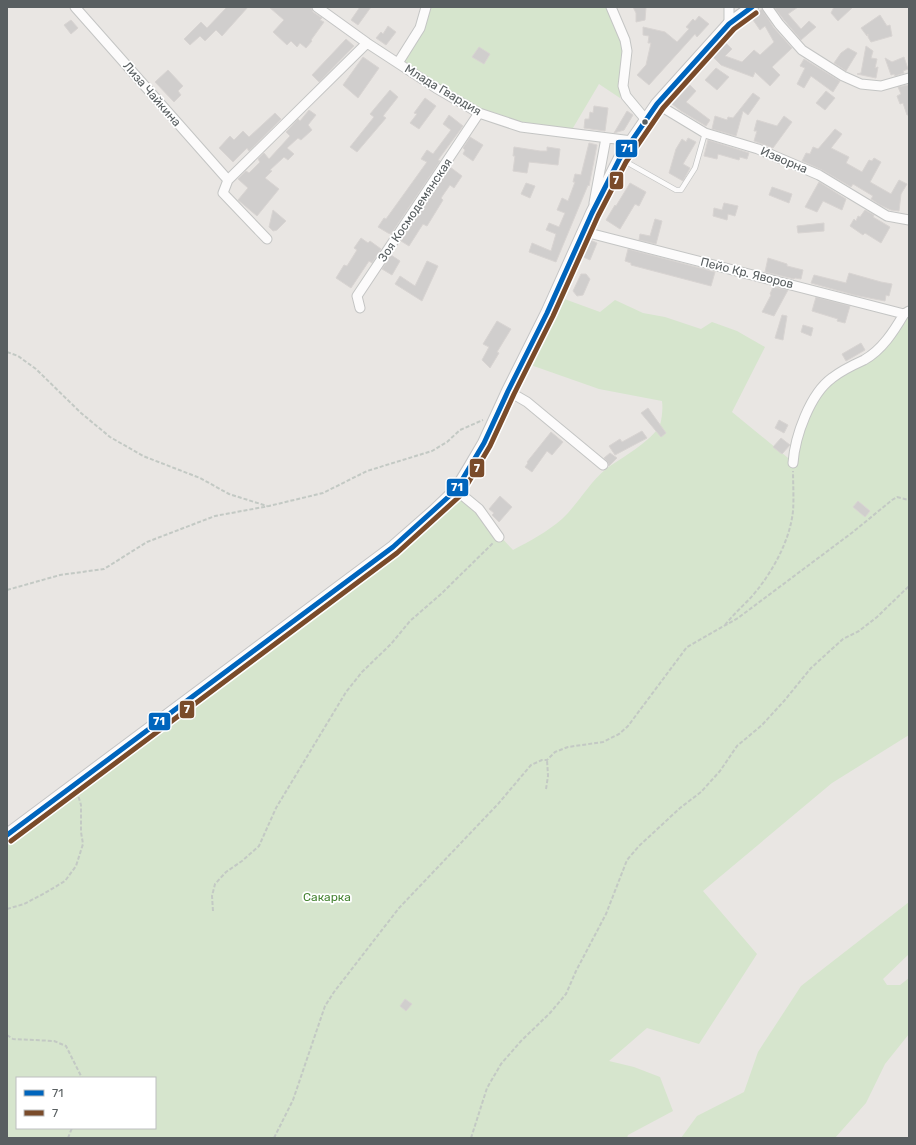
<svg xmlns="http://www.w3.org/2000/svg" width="916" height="1145" font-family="Rubik,sans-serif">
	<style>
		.green { fill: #d6e5cd; fill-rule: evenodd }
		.building { fill: #d0cecd; stroke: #d8d4d2 }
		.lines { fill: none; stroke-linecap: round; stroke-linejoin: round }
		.lane-casing { stroke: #c4c5c4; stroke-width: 6 }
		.street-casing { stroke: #c4c5c4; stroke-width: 11 }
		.secondary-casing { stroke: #c5c5c5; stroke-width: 14 }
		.path { stroke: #c3c9c4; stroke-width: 2; stroke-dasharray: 4 2; stroke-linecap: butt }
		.lane { stroke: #fcfbfb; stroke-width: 4.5 }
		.street { stroke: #fcfbfb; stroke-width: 9 }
		.secondary { stroke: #fcfbfb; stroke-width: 12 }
		.bus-1-casing { stroke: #fff; stroke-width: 8 }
		.bus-2-casing { stroke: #fff; stroke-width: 8 }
		.bus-1 { stroke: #0065bd; stroke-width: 5 }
		.bus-2 { stroke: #7a4b2a; stroke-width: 5 }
		.bus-dot { fill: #595f61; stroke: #fff; stroke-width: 1.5 }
		.labels { text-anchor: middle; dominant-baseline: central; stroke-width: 3.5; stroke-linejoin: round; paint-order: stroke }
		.street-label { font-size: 12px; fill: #595f61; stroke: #fff }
		.park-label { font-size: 12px; fill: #478434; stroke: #fff }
		.line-badge { stroke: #fff; stroke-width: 1.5 }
		.badge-label { font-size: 11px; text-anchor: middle; font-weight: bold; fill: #fff }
	</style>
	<rect width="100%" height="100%" fill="#e9e6e3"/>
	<path class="green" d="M426,7H612L625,40L623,86L620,98L599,84L570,133L521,127L479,113L398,63Z
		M559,297L600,312L615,300L643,313L665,317L701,329L712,322L737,331L765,347L732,412L793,462L817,392L865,359L909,311V735L832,783L703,891L757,954L699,1044L647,1028L609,1061L634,1067L660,1077L673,1111L628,1135L627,1138H7V835L393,547L456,490L513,550C530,541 547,532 562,519C578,504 589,483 606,469C621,458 652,441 660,425C662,418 663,408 662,401L599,389L525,363ZM17,1078H155V1128H17Z
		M909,902V954L883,979L887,985H900L909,978V1034L885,1064L866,1103L835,1138H681L697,1116L744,1092L758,1052L801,986Z"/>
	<path class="building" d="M227,7H248L222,36L216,30L205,41L200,36L190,45L184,39L201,22L207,28Z
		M269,7H311L313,12L322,18L320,20L324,22L311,40L312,41L306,48L300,43L297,47L291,41L287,45L273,32L284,20Z
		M360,7H371L358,25L351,20Z
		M633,7H646L645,20L636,22V13Z
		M774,7H798L788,14L801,29L809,21L816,27L801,40L784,20Z
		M834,7H853L838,21L831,13Z
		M762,9L774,28L792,48L772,67L780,75L770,86L755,72L753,77L721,65L711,55L725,42L732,49L725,56L742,62L754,50L760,55L774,42L765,26L760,30L751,17Z
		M880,15L887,26L890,25L892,36L871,42L868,37V34L867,36L861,28Z
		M699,16L709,24L697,37L695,34L649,85L637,75L646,65L651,43H648L649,36L643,35V27L665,32L677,42L689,29L686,27L693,19L695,21Z
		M71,20L78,28L71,34L64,25Z
		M388,26L396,32L386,45L376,38L381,32L383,34Z
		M346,39L354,46L319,82L312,75Z
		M866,46L873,51L871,58L877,59L875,68L878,67L876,78L857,74L861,73Z
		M479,47L490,54L484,64L472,57Z
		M848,48L857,53L846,71L834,63L841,53Z
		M363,57L379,68L358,98L343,85Z
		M904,57L908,69L903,71L904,73L895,76L894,74L891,75L885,58L892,62Z
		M804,59L840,81L833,92L811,76L804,88L797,84L805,68L800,66Z
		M716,68L729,77L717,90L705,80Z
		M168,70L183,86L178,91L181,95L174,102L155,82Z
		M690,85L696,91L686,102L710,120L706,126L681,111L672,104Z
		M908,85L909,89V115H907L903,103L900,104L897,96L901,94L898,87Z
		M390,90L398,97L383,116L386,118L357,152L350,147L374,117L370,114Z
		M826,91L835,98L825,110L816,103Z
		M753,93L760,98L748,115L743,111L736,136L712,129L715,116L727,120L728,117L733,118Z
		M425,98L436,106L419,129L410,123L417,114L414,113Z
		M594,106L608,108L605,131L584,128L585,119H589L590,112L593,113Z
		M309,110L316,115L308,125L312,130L301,140L298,138L287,148L294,154L288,160L284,157L270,170L272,171L265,178L279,189L257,216L238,200L248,188L238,179L246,171L249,173L260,162L258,159L264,153L269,159L290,136L286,132L298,119L300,121Z
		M627,111L633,115L624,130L614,133Z
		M275,113L281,119L249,151L247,148L233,162L219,148L230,136L234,140L243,131L249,137Z
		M449,115L463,126L438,160L440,161L391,234L388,233L378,227L384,218L386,219L427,162L421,159L427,150L433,154L451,130L443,124Z
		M784,116L792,122L773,148L754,141L757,131H754L757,120L777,126Z
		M835,129L842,134L831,148L849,157L846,163L862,172L869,160L872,161L874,158L881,162L870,182L891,194L899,180L907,184L901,194L899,211L891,210L880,205L871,199L873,196L853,184L851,187L822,170L802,161L806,153L810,154L813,147L818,149Z
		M470,137L483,145L473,161L463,154L465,150L463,148Z
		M688,138L696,142L683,164L690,168L683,181L669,173L676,149L682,139L686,142Z
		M708,140L749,153L747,159L740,157L739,160L718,154L717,159L704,156Z
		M589,143L597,145L589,186L588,185L556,262L529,252L532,243L551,251L556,234L546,230L549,223L559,227L565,213L557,210L562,198L568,201L575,182H573L575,174L581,175Z
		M514,147L540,151H547V147L560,149L558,165L529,162L527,173L513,171L515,156H513Z
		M450,167L462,176L454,188L450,185L441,198L443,200L427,226L423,224L409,246L401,241Z
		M819,182L846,199L842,210L823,201L817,212L805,207Z
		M526,183L535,186L530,198L521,194Z
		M630,183L646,192L639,206L635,204L620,229L606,220L615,205L616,206Z
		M772,187L792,194L789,203L769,195Z
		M724,203L738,206L735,216L728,214L727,220L713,216L714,208L722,210Z
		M273,210L286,221L277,230L273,231L269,227Z
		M865,210L874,215L873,217L890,227L881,243L865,233L863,235L850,226L854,219L856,221L858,216L860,217Z
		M655,219L662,221L656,244L639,240L640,234L650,236Z
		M824,223V231L798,233L797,226Z
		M361,238L368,243L370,241L381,249L372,263L369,261L351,288L336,278L344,265L347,266L357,250L354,248Z
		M588,239L597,243L590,260L581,256Z
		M628,249L715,272L711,286L631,265V263L625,261Z
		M391,255L400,261L392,275L382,269Z
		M768,258L787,264V266L803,270L801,279L795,278L794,279L765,272Z
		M427,261L438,266L422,301L395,284L400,276L415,286Z
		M849,273L881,282L892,284L889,296L886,295L885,301L854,295L811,283L814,275L846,283Z
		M581,274H586L590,279L583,295L577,296L573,291Z
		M773,287L788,290L774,316L762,312L771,295L770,294Z
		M816,297L850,306L845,323L837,321L838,319L812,311Z
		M782,315L787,316L783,340L775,338Z
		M497,321L511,329L497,352L499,353L490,368L482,360L489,347L483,344Z
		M803,325L813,328L811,336L801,332Z
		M861,343L865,350L846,361L842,354Z
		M648,408L666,433L661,437L641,413Z
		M779,420L788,425L784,433L775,428Z
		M642,431L647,438L615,455L609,446L620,439L622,442Z
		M551,432L563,442L552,455L547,451L532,472L525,467L528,463L527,462Z
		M781,438L790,445L782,454L773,447Z
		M610,453L617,458L609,466L608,463L604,458Z
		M500,496L512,507L499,522L492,515L494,513L489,509Z
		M858,501L870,511L865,517L853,507Z
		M405,999L412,1004L406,1011L400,1006Z"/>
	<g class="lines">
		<g class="lane-casing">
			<path id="lane" d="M621,159L676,190H681L695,168L705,133"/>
		</g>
		<g class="street-casing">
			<path id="street" d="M75,7L228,180
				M317,7L367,43L436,88L479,113L521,127L632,141
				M611,7L625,40L627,51L623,86L626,96L646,120
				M767,7L779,24L802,50L843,76L861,84L881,86L909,78
				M729,24V7
				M398,63L420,28L426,7
				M657,104L705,133L758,149L819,175L887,216L909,220
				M594,203L606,138
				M585,232L904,314L909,311
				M267,239L223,193L228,180L367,43
				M360,308L357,296L479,113
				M508,391L527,402L603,465
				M793,463C795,436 810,394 832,378C842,370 853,365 864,360C882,350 894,331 904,314
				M456,490L479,509L499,537"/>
		</g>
		<g class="secondary-casing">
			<path id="secondary" d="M7,835L393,547L433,512L456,490L470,467L484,443L508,391L547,313L592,213L620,158L657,104L729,24L752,7"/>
		</g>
		<path class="path" d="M7,352L18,356L36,369L81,413L110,437L143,456L200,478L229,494L267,506
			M7,590L60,575L104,569L147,542L215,516L269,506L323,493L367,471L432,451L447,442L460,430L483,420
			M725,625C735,612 748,602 758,589C775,567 790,539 793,511C794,498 793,484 793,471
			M546,789L548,776L547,760
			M7,909L24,904L45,893L65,881L76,866L83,844L81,832V805L78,795
			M213,911L212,896L215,884L226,872L242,861L259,846L276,808L346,692L362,672L391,644L410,621L441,594L493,543
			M7,1035L13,1039L54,1041L66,1046L82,1078
			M68,1138L72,1128
			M274,1138L293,1100L325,1006L334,992L399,908L498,804L531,765L542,760H547L555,752L568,747L603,742L619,734L628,726L687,647L738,618L853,532L892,500L897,497L909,500
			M471,1138L487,1088L501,1064L521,1041L550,1013L566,994L576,971L606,914L627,860L639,846L680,808L701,792L720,771L737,746L762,725L784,701L811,668L843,639L859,631L877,617L909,586"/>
		<use href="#lane" class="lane"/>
		<use href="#street" class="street"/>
		<use href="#secondary" class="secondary"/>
		<g class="bus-1-casing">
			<path id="bus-1" d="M7,835L393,547L456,490L484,443L508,391L547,313L592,213L620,158L657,104L729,24L752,7"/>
		</g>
		<g class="bus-2-casing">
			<path id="bus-2" d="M11,841L397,553L461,495L490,446L514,394L553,316L598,216L626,162L663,108L734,29L756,13"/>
		</g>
		<use href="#bus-1" class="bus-1"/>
		<use href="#bus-2" class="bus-2"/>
	</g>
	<circle class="bus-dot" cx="645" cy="122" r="3.5"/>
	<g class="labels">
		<g class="street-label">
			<text transform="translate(443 90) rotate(31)">Млада Гвардия</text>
			<text transform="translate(152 94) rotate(49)">Лиза Чайкина</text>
			<text transform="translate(784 160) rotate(23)">Изворна</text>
			<text transform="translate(415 210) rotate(-56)">Зоя Космодемянская</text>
			<text transform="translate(747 273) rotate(14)">Пейо Кр. Яворов</text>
		</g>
		<g class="park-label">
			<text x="327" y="897">Сакарка</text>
		</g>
	</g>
	<g class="line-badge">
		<rect x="615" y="139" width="23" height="19" rx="4" fill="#0065bd"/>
		<rect x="609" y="171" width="15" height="19" rx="4" fill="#7a4b2a"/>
		<rect x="469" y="458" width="16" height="20" rx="4" fill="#7a4b2a"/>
		<rect x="446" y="478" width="23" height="19" rx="4" fill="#0065bd"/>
		<rect x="179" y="700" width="16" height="19" rx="4" fill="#7a4b2a"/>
		<rect x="148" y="712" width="23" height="19" rx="4" fill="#0065bd"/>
	</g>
	<g class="badge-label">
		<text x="627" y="152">71</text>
		<text x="616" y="184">7</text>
		<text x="477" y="472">7</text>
		<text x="457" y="491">71</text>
		<text x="187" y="713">7</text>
		<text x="159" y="725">71</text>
	</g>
	<rect width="916" height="1145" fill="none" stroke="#595f61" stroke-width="16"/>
	<rect x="16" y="1077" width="140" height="52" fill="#ffffff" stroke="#bdbfc0"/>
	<rect x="24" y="1090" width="20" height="6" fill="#0065bd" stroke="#bdbfc0"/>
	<text x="52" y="1097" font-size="12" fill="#595f61">71</text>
	<rect x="24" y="1110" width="20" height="6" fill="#7a4b2a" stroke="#bdbfc0"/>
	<text x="52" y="1117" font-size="12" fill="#595f61">7</text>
</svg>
